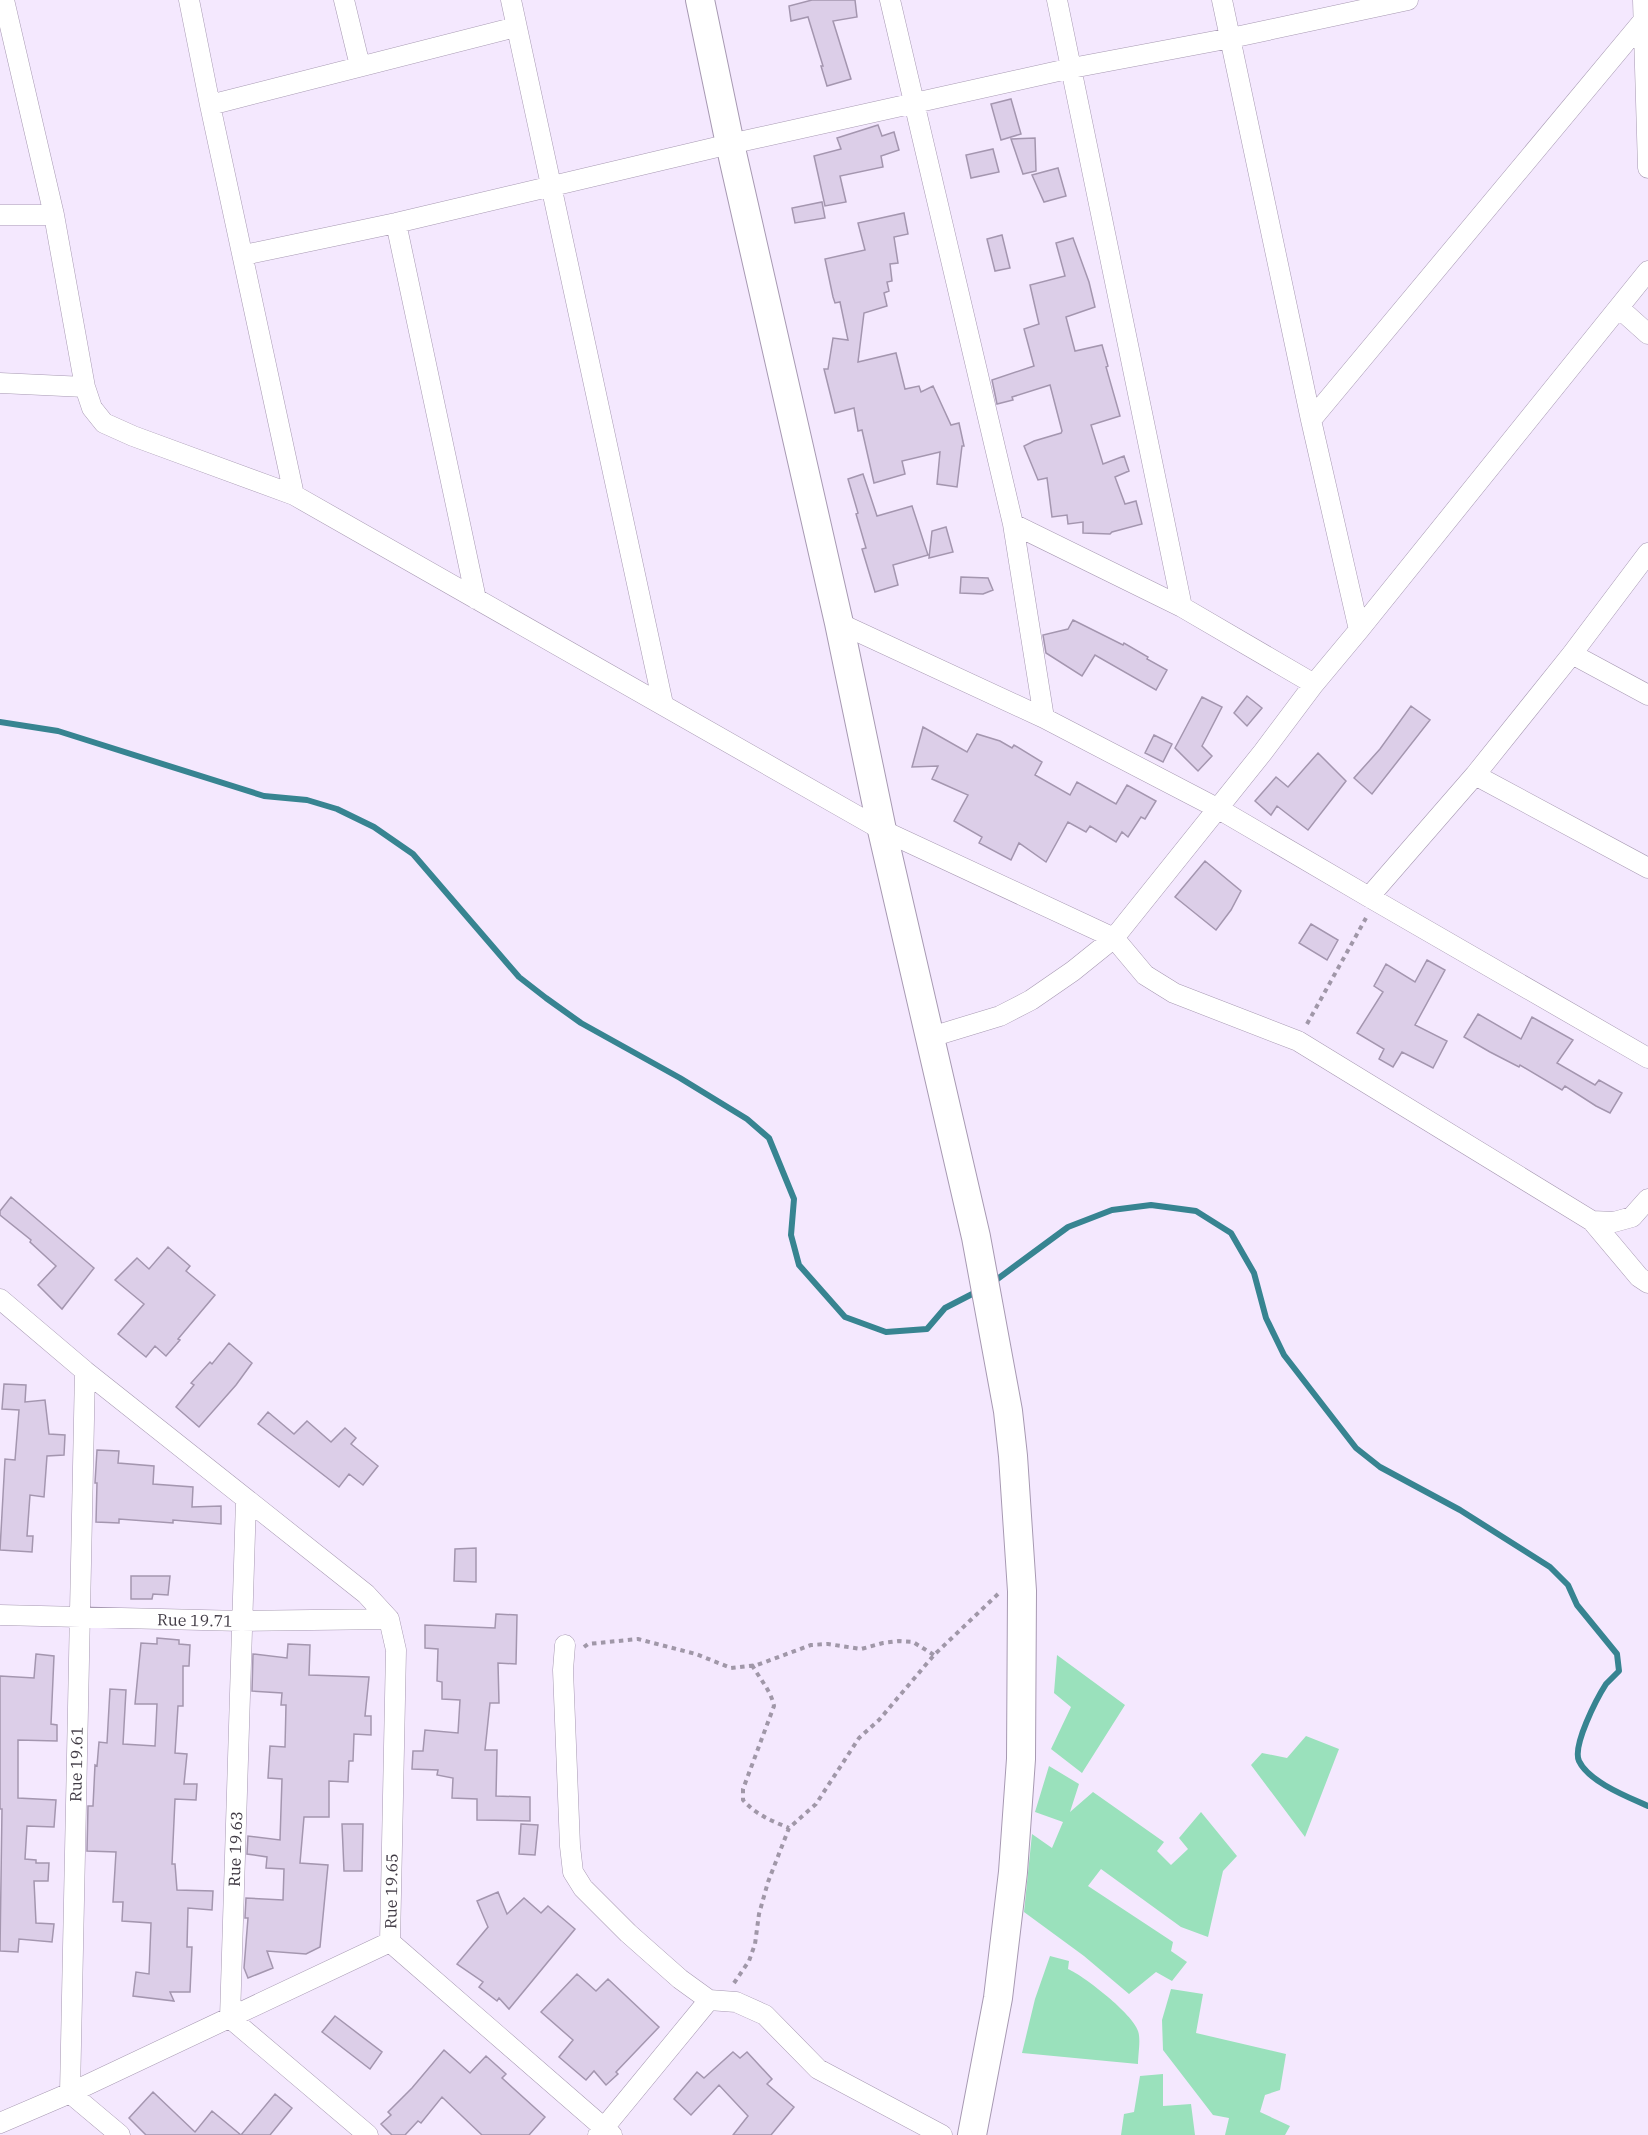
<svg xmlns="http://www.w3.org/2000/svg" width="1648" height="2135" font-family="'IBM Plex Serif',serif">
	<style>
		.green { fill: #9ae1bc }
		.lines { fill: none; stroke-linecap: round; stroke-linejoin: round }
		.stream { stroke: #378491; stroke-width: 6 }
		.building { fill: #dccee8; stroke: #a496af; stroke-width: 1.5 }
		.street-casing { stroke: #a799b2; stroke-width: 21 }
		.secondary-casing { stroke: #a799b2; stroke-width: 30 }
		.path { stroke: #a097a8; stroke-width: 4; stroke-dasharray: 4.5 4.5; stroke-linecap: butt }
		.street { stroke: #fff; stroke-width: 20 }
		.secondary { stroke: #fff; stroke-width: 28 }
		.labels { text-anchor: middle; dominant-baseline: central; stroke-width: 4.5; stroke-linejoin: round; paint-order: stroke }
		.street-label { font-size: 16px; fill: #3f3943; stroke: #fff }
	</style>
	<rect width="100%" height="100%" fill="#f4e8fe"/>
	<path class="green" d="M1057,1655L1125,1705L1082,1773L1051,1749L1071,1707L1054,1693Z
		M1306,1736L1339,1749L1305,1837L1251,1765L1262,1753L1287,1758Z
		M1049,1766L1079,1784L1070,1812L1093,1792L1164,1842L1157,1851L1171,1865L1188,1849L1179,1838L1201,1812L1237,1856L1223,1871L1208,1937L1181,1927L1101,1869L1088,1886L1173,1942L1171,1951L1187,1962L1172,1981L1156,1972L1129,1994L1084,1956L1024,1912L1032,1834L1052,1848L1063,1822L1035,1812Z
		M1050,1956L1069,1961L1068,1969C1084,1976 1133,2014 1138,2031C1141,2039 1138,2055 1138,2064L1022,2053L1035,1999Z
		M1171,1989L1203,1994L1196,2033L1286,2054L1280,2090L1265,2095L1260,2112L1290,2126L1285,2135H1225L1229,2118L1213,2115L1163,2050L1162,2020Z
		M1163,2074V2106L1191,2104L1195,2135H1121L1124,2114L1134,2112L1140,2076Z"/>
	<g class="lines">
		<path class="stream" d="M0,722L58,731L264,796L307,800L337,809L374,827L413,854L519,977L546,998L581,1023L680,1078L747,1119L769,1138L794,1199L791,1235L799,1265L845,1317L886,1332L927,1329L945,1308L978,1291
			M992,1283L1068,1227L1112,1210L1151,1205L1196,1211L1231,1233L1254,1273L1266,1318L1284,1355L1356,1448L1380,1467L1460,1510L1550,1567L1568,1585L1577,1605L1617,1654L1619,1671C1615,1675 1610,1680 1606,1684C1597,1698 1572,1746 1579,1761C1589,1782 1628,1797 1648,1806"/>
	</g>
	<path class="building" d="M812,0H855L857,17L833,21L851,79L827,86L821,66H823L808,17L791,21L789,6Z
		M1011,99L1021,134L1001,140L991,104Z
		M878,125L882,136L894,132L899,150L881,156L883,167L840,176L846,202L825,206L814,156L841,149L837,138Z
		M1035,138L1036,171L1023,174L1011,139Z
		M993,149L999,172L971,178L966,155Z
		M1058,168L1066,196L1044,202L1032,175Z
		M822,202L825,218L795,223L792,208Z
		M904,213L908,234L894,237L898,263L890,264L892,281L887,282L889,291L884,293L887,306L864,313L858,362L896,353L905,389L919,386L921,392L933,386L951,425L959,423L964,446H962L957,487L937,484L940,452L902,461L905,474L874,483L862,430L858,431L854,408L835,413L824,369H828L833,338L848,340L840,302L835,303L833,297L825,259L865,250L858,223Z
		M1002,235L1010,268L995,271L987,239Z
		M1073,238L1089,282L1095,307L1066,317L1075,351L1102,345L1108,366L1106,367L1120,416L1091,425L1103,464L1124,456L1129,471L1115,477L1125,504L1136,501L1142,524L1112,532L1110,534L1083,533V522L1068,524L1067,515L1052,517L1047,478L1038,480L1024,446L1034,441L1061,433L1062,431L1050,385L1012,397L1013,400L997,404L992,380L1034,366L1024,329L1039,324L1030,285L1065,276L1056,243Z
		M863,474L877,516L912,506L928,555L893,565L898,585L875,592L862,549L866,548L856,514L858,513L848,479Z
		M946,527L953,552L929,558L932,531Z
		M961,577L988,578L993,590L983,594L960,593Z
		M1073,620L1123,645L1124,643L1148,657L1147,659L1167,670L1156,690L1095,655L1082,676L1046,653L1043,635L1068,629Z
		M1247,696L1262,708L1247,726L1234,713Z
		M1202,697L1222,707L1202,746L1212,756L1198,771L1175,748Z
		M1411,706L1430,720L1372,794L1354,778L1380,749Z
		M923,727L967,752L977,734L1000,741L1012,748L1014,745L1042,762L1035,775L1070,795L1077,782L1116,804L1127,785L1156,801L1145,819L1141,817L1128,837L1122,832L1116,842L1090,826L1086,832L1068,822L1046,862L1019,843L1011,860L979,843L982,837L954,821L968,795L932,779L938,766L912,767Z
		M1154,735L1172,744L1163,762L1145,753Z
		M1318,753L1346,781L1308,830L1277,806L1271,815L1255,801L1276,777L1288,787Z
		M1205,861L1241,891L1231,910L1216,930L1175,897Z
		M1311,924L1338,940L1327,960L1299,943Z
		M1427,960L1445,970L1415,1025L1447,1041L1433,1068L1402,1052L1393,1067L1379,1059L1384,1049L1357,1033L1383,992L1374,986L1386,964L1415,982Z
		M1478,1014L1521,1039L1532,1017L1573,1040L1557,1063L1595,1085L1599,1080L1622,1093L1610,1113L1596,1106L1565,1086L1562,1090L1520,1065L1519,1067L1490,1052L1464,1037Z
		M11,1197L94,1268L62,1309L38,1285L56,1266L30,1242L31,1240L0,1215V1211Z
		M168,1247L190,1266L186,1271L215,1295L178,1339L180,1340L166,1356L155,1346L146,1357L118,1334L144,1304L115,1280L137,1258L149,1269Z
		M229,1343L252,1363L236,1385L199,1427L176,1407L194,1385L191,1383L210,1362L212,1364Z
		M4,1384L26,1385L25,1402L45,1400L49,1434L65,1435L64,1455L47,1456L44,1497L30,1495L27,1536H33L32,1552L0,1550L5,1459L15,1460L19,1410L2,1409Z
		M268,1412L294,1434L307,1421L331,1442L345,1428L356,1438L351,1444L378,1466L363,1485L349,1474L339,1487L258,1424Z
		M97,1450L119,1451L118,1463L154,1466L153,1484L193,1487L192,1507L221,1506V1524L173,1520V1523L119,1519V1523L96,1522L97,1483H95Z
		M476,1548V1582L454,1581L455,1549Z
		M131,1576H170L168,1595L153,1594L152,1599H131Z
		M496,1614L517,1615L516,1664L498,1663L499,1703H490L485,1750H497L496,1796L530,1797V1821L477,1820V1799L452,1798L453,1778L437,1775L438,1770L412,1769L413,1751H423L425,1730L458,1733L460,1700L442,1699V1682L437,1681L438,1649L425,1648V1625L495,1628Z
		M157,1638L179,1640V1644L190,1645L189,1666H183V1706H178L175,1753L187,1754L184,1784H197L196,1800L175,1799L172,1864H175L177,1890L213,1891L212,1910L188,1908L187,1947H192L190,1992H170L174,2001L133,1996L136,1972L149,1974L151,1923L122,1921L123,1902H113L116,1852L87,1851L88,1806H93L95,1765L97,1766L99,1742L107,1743L110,1689L126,1690L123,1744L155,1746L157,1704H135L141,1643L157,1644Z
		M288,1644L310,1645L309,1675L369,1677L365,1716H371V1735L354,1734L353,1761H349L348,1782L329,1781V1817H304L300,1863L328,1865L320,1947L306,1954L267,1951L273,1968L248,1978L244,1968L248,1918H245L246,1898L283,1900L284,1869L266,1868L267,1857L247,1854L248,1836L280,1840L282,1779L268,1778L270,1746L285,1747L286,1705H281L282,1693L252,1691L253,1654L287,1658Z
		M36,1654L54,1656L51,1724L57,1725V1741L18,1740V1798L56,1800L54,1827L27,1826L25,1859L36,1860V1863H49L48,1881H34L36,1923L54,1924L52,1942L19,1939L18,1952L0,1951L2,1809H0V1676L34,1678Z
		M342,1824H363L362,1871H344Z
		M521,1824L538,1825L535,1855L519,1854Z
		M498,1892L507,1914L524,1898L541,1913L548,1906L575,1929L509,2009L499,1998L497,2001L479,1987L483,1982L457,1964L488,1927L477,1901Z
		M577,1974L596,1991L608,1979L659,2027L616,2072L618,2074L606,2085L594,2071L586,2080L559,2057L573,2040L541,2012Z
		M335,2016L382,2052L370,2069L322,2032Z
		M444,2050L470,2073L486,2056L506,2074L502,2078L545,2117L529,2135H482L442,2097L421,2123L418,2121L405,2135H392L381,2124L391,2115L388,2112L412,2088Z
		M733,2052L740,2058L747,2052L772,2079L767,2084L794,2107L771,2135H733L748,2116L719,2085L691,2115L674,2099L697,2072L704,2078Z
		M153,2092L195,2132L212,2111L241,2135L275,2094L292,2108L270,2135H146L129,2118Z"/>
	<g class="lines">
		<g class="street-casing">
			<path id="street" d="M4,0L54,215L85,387
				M189,0L210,105L294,495
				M344,0L360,66
				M511,0L663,704
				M890,0L1013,524L1044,718
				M1057,0L1182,607
				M1222,0L1311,420L1359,630
				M1643,0L1648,168
				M210,105L516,27
				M0,215H54
				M396,223L476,599
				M244,255L396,223L730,144L1072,68L1231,38L1408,0
				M1619,308L1648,334
				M0,383L85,387L92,408L104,423L133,436L294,495L882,830L1114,938L1145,975L1174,993L1298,1041L1592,1221L1639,1277L1648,1283
				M1311,420L1643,21
				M1013,524L1182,607L1314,684
				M839,623L1044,718L1217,808L1369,897L1648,1058
				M1572,654L1648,695
				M1475,775L1648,868
				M1369,897L1475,775L1572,654L1648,553
				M931,1037L1000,1016L1031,1000L1073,971L1114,938L1263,752L1314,684L1359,630L1648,271
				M1592,1221L1614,1222L1632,1217L1648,1199
				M0,1299L85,1371L366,1594L389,1619
				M85,1371L70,2093L120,2135
				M246,1500L230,2018L368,2135
				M0,1615L242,1621L389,1619
				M389,1619L396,1650L390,1942L612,2135
				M565,1645L563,1670L570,1846L573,1872L583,1888L628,1933L680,1979L709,2000L736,2002L765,2015L818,2069L942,2135
				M0,2123L70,2093L390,1942
				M598,2135L709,2000"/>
		</g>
		<g class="secondary-casing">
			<path id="secondary" d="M700,0L730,144L839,623L882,830L976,1237L1008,1411L1013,1456L1022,1591L1021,1759L1013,1872L998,1998L972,2135"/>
		</g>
		<path class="path" d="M1307,1024L1366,918
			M584,1647L588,1644L638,1639L696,1654L731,1668L757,1665L811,1645L828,1644L861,1649L883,1643L899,1641L913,1642L934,1655
			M752,1665C760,1679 771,1691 774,1706L743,1789V1800C756,1815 772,1821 789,1828
			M734,1983L749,1961L755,1944L759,1914L768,1882L789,1828L816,1804L859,1738L879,1720L934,1655L998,1594"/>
		<use href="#street" class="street"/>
		<use href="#secondary" class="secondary"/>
	</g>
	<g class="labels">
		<g class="street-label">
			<text transform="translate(195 1620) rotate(1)">Rue 19.71</text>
			<text transform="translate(76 1764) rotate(-89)">Rue 19.61</text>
			<text transform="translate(235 1849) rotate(-88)">Rue 19.63</text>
			<text transform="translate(391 1891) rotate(-89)">Rue 19.65</text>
		</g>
	</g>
</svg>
